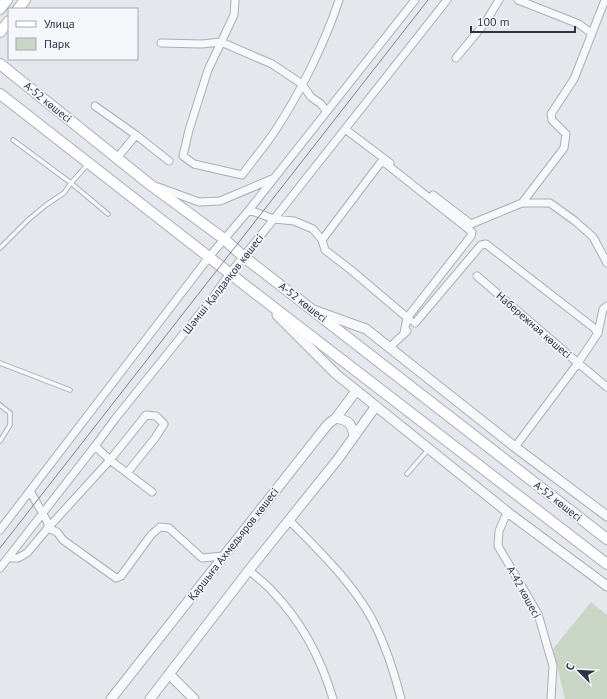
<svg xmlns="http://www.w3.org/2000/svg" width="607" height="699" font-family="'PT Sans',sans-serif">
	<style>
		.green { fill: #c9d6c5 }
		.lines { fill: none; stroke-linecap: round; stroke-linejoin: round }
		.service-casing { stroke: #a9aeb7; stroke-width: 5.5 }
		.minor-casing { stroke: #a9aeb7; stroke-width: 9 }
		.tertiary-casing { stroke: #a9aeb7; stroke-width: 11 }
		.secondary-casing { stroke: #a9aeb7; stroke-width: 12 }
		.service { stroke: #f7f8fa; stroke-width: 3.5 }
		.minor { stroke: #f7f8fa; stroke-width: 7 }
		.tertiary { stroke: #f7f8fa; stroke-width: 9 }
		.secondary { stroke: #fff; stroke-width: 10 }
		.tram { stroke: #7d8696; stroke-width: 1 }
		.labels { text-anchor: middle; dominant-baseline: central; stroke-width: 3.5; stroke-linejoin: round; paint-order: stroke }
		.street-label { font-size: 11px; fill: #2b3445; stroke: #f4f6f9 }
	</style>
	<rect width="100%" height="100%" fill="#e4e7ec"/>
	<path class="green" d="M591,602L607,615V699H565L553,649Z"/>
	<g class="lines">
		<g class="service-casing">
			<path id="service" d="M13,140L71,183L88,164
				M0,248L28,220L46,205L64,193L71,183L108,214
				M0,363L70,390
				M0,405L10,413V425L0,441
				M407,474L428,450"/>
		</g>
		<g class="minor-casing">
			<path id="minor" d="M235,0L234,15L208,70L189,130L183,156L194,164L242,175C253,160 265,146 275,131C300,93 325,43 339,0
				M518,0L579,24L591,33
				M161,43L202,44L221,42L272,64L302,84L311,97L321,104L326,111
				M456,58L485,23L499,0
				M95,106L136,135L117,158
				M345,129L390,163
				M136,135L169,161
				M158,187L199,202L220,201L272,179
				M433,195L471,224L522,203H550L575,221L593,237L607,263
				M522,203L564,148L566,134L552,120L551,114L574,79L605,0
				M249,210L274,219L294,221L313,229L322,240L325,250L351,270L410,320
				M322,240L381,162L385,163L472,232L471,236L407,318L404,333
				M477,276L578,363L598,333L603,309L607,306
				M415,323L481,245L486,244L594,328L598,333
				M390,347L407,331
				M95,446L110,460L48,528L57,532L63,540L116,578L121,576L151,535L160,527L169,528L202,558L223,556
				M515,447L578,363L607,387
				M127,473L155,438L164,424L156,416L146,415L110,460L152,492
				M510,514L505,517L499,531L498,546L538,614L553,666L551,699
				M289,520C319,551 351,581 372,619C385,644 394,671 401,699
				M0,530L209,257L249,210L415,0
				M8,558H18L27,553L48,528V523L30,491
				M0,568L95,446L115,419L213,297L230,273L274,219L447,0
				M249,570C256,577 265,583 272,591C302,622 321,658 333,699"/>
		</g>
		<g class="tertiary-casing">
			<path id="tertiary" d="M316,311L366,329L515,447L607,516
				M277,315L336,374L510,514L607,586
				M336,418C349,421 351,422 354,436
				M169,674L194,699
				M111,699L328,424L336,418L356,391
				M150,699L249,570L338,459L376,406"/>
		</g>
		<g class="secondary-casing">
			<path id="secondary" d="M0,9L7,0
				M18,9L25,0
				M0,32L9,21
				M0,64L148,183L224,239L244,257L607,539
				M0,94L255,293L607,564"/>
		</g>
		<use href="#service" class="service"/>
		<use href="#minor" class="minor"/>
		<use href="#tertiary" class="tertiary"/>
		<use href="#secondary" class="secondary"/>
		<path class="tram" d="M0,548L428,0"/>
	</g>
	<g class="labels">
		<g class="street-label">
			<text transform="translate(48 102) rotate(39)">А-52 көшесі</text>
			<text transform="translate(223 284) rotate(-52)">Шәмші Қалдаяқов көшесі</text>
			<text transform="translate(303 302) rotate(38)">А-52 көшесі</text>
			<text transform="translate(534 325) rotate(41)">Набережная көшесі</text>
			<text transform="translate(558 501) rotate(38)">А-52 көшесі</text>
			<text transform="translate(233 544) rotate(-52)">Қаршыға Ахмедьяров көшесі</text>
			<text transform="translate(524 592) rotate(61)">А-42 көшесі</text>
		</g>
	</g>
	<rect x="8" y="8" width="130" height="52" fill="#f4f6f9" stroke="#a4a8b1"/>
	<rect x="16" y="21" width="20" height="6" fill="#ffffff" stroke="#a4a8b1"/>
	<text x="44" y="28" font-size="12" fill="#2b3445">Улица</text>
	<rect x="16" y="38" width="20" height="12" fill="#c9d6c5" stroke="#a4a8b1"/>
	<text x="44" y="48" font-size="12" fill="#2b3445">Парк</text>
	<g transform="translate(579 671) rotate(294)" stroke="#f4f6f9" stroke-width="3" paint-order="stroke">
	<path d="M0-3L7 15L0 10L-7 15Z" fill="#2b3445"/>
	<text y="-6" font-size="11" font-weight="bold" text-anchor="middle" fill="#2b3445">С</text>
	</g>
	<path d="M471 26v6h104v-6" fill="none" stroke="#2b3445" stroke-width="2"/>
	<text x="477" y="26" font-size="12" fill="#2b3445" stroke="#f4f6f9" stroke-width="3" paint-order="stroke">100 m</text>
</svg>
